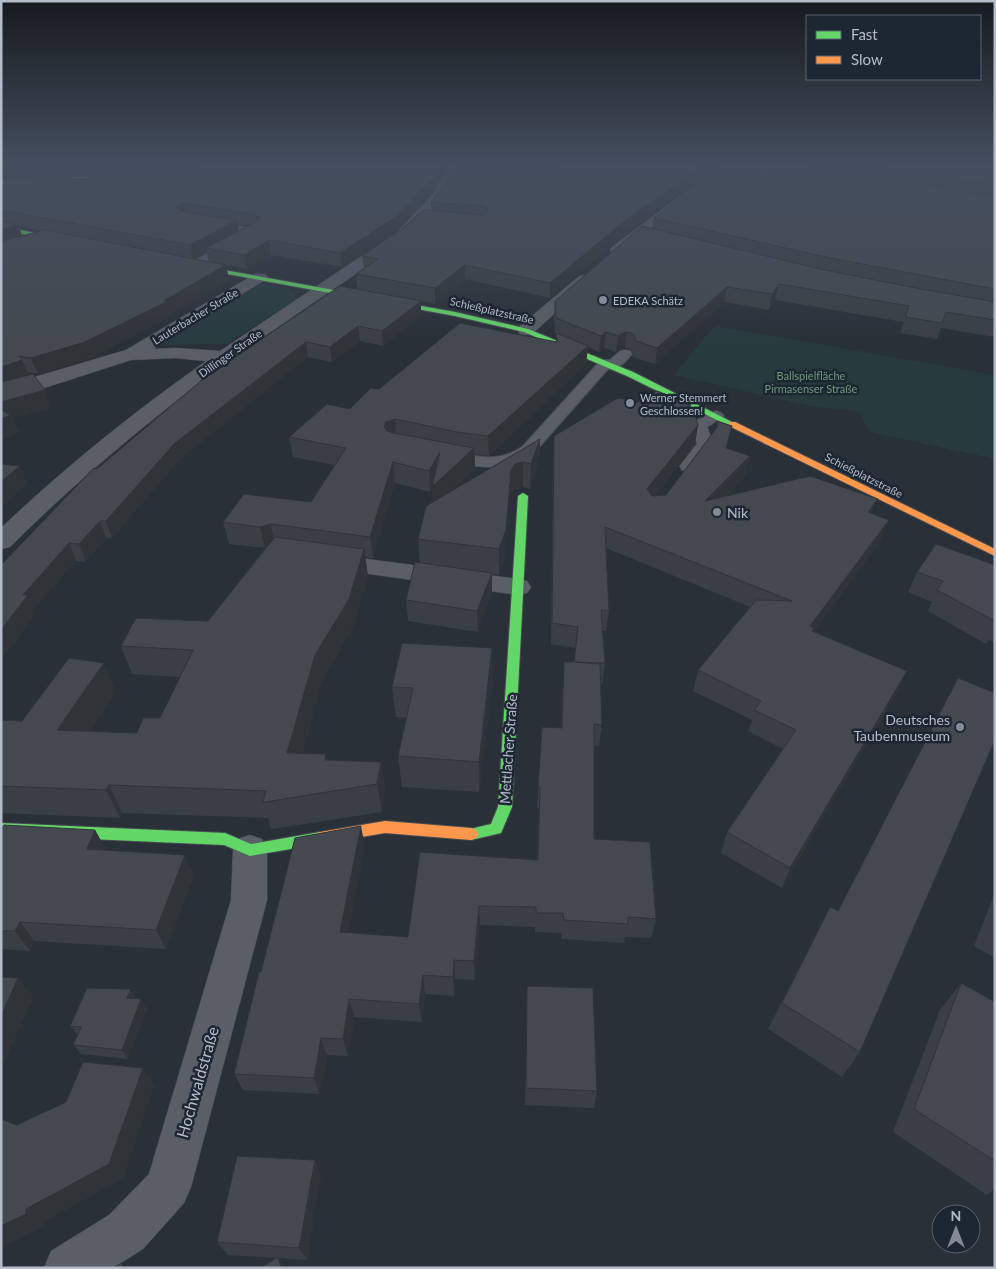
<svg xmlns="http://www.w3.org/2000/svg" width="996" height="1269" font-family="Lato,sans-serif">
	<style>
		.green { fill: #273a3e }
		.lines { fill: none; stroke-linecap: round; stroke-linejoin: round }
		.lane-casing { stroke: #484c53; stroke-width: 2 }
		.street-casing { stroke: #484c53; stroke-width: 1 }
		.fast-casing { stroke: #484c53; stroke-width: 2 }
		.slow-casing { stroke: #484c53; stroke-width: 2 }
		.lane { fill: #5a5e66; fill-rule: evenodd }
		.street { fill: #5a5e66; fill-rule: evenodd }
		.fast { fill: #63d668; fill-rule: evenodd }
		.slow { fill: #ff974d; fill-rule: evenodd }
		.tram { stroke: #595d64; stroke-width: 1 }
		.wall { fill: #3a3f45; fill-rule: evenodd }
		.shaded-wall { fill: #303338 }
		.building { fill: #444950; stroke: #303338 }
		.poi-dot { fill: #848b96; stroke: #1d2633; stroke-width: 2 }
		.labels { text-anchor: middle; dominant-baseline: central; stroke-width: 5; stroke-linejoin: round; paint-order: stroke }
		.far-poi-label { font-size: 11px; fill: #b4bcc9; stroke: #1d2633; text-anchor: start }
		.far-street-label { font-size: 11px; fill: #b4bcc9; stroke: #1d2633 }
		.far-park-label { font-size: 11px; fill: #6b9a76; stroke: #1d2633 }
		.poi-label { font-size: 14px; fill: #b4bcc9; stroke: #1d2633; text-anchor: start }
		.street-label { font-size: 14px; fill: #b4bcc9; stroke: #1d2633 }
		.near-street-label { font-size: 16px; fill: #b4bcc9; stroke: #1d2633 }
	</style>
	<rect width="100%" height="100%" fill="#2a3038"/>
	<path class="green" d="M261,284L291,289L297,299L227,344L160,345Z
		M716,326L995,375V459L870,432L859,412L810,406L674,375L707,334Z"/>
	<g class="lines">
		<g class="lane-casing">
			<path id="lane" d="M210,222L256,229L261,232L196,268H188L186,266L188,264L245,234L206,227L205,225L206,223Z
				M625,350L630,351L632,354C626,361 618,371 608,369L534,453C505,474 474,467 441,459L439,455L441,451L447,450C475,456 496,464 522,447L601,360H610L620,351Z
				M716,411L721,413L724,416L707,427L713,444L694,470H682L680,466L697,444L691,425L693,422Z"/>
		</g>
		<g class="street-casing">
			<path id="street" d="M448,165H460C437,228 375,260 323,296C282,324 241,352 202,381C134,433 70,487 10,547L1,549V528C65,467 134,412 206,361L175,358L131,360L44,388L1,399V387L126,350L255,274H265L268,277L265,280L153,349L175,348L220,351L396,233L434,193Z
				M722,165H735L622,253H612L610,250L612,247Z
				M583,275L588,277L591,280L588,283L532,334L526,335L520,334L517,330L520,326L578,277Z
				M329,554L518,579L527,581L531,587L527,593L518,595L320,567L316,562L320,557Z
				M250,835L262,839L267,850V900L191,1187L184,1203L143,1249L113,1268H44L51,1251L109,1215L149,1174L231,900L233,850L238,839Z"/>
		</g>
		<g class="fast-casing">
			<path id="fast" d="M126,174L124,176L1,185V182Z
				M1,226L65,239L68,241L65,243L1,230Z
				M191,264L455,312L528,329L633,372L736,424L732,426H729L627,376L524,332L455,316L189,267L188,266Z
				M523,493L528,496L512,807L501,833L471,840L466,838L464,834L466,830L491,824L498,807L518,496Z
				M1,823L225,833L251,844L320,832L325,834L327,838L325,842L320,844L250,856L224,845L1,835Z"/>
		</g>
		<g class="slow-casing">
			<path id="slow" d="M729,422H735L995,549V556L729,426Z
				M385,821L471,828L476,830L478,834L476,838L471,840L385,833L320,844L315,842L313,838L315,834L320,832Z"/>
		</g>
		<use href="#lane" class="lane"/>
		<use href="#street" class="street"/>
		<use href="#fast" class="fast"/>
		<use href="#slow" class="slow"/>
		<path class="tram" d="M1,180L199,165"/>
	</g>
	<path class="wall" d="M460,165H719L631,228L550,298L465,279L435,304L421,301V315L383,346L360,341L332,362L308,357L179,460L112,538H106L86,562L76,561L34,608L36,613L1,660L97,469L219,368L357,289L356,274L364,269L362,256L431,211V202L460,166Z
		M724,165H995V337L941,328L937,339L900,333L904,322L775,300L769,310L724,302L655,364L632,357L633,352L630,349L625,348L616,352L604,348L599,352L588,347L586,364L489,456L475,454V469L449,493L540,439L539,463L530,489L523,487L515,489L510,495L506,556L499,575L492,574V593L478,632L408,621L406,600L420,563L418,539L433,502L432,488L430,492L395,483L373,558L365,557L368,576L353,627L321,683L302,754L328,760L381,762L385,790L382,812L273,829H271L268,818L122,813L120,818L1,813V720L22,721L116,691L90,731L137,733L160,718L180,677L132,674L121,646L208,621L265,548L229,544L223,522L311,502L335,465L293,457L289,437L350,409L379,389L556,342V334H555L554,317L555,301L652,229L654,218Z
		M1,186L432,192L395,232L342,267L271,255L247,269L226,265L229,280L171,314L172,316L91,358L38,374L27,372L28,375L45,390L51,407L13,418L19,432L1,440ZM237,224L248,226L239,231ZM19,226L42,231L22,236ZM206,252L209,262L194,259Z
		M634,404L690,412L698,425L695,444L655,496L666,495L716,430L717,421L732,426L727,448L750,456L745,476L725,497L872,514L881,540L814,631L907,671L897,692L782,888L721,853L727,832L783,749L748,731L752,720L693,691L698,670L750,607L606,548L609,610L606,631H602L605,663L602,684H600L602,725L599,746L594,745V839L656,919L651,938L625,937L624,943L562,939L561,933L535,932V927L480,925L475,980L455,979L454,996L425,994L422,1022L354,1017L348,1056L327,1055L320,1094L243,1090L234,1074L261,972L365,847L348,933L408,937L537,860L539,808H537L542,727L561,728L564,662H574L576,648L551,644L553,455L554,436Z
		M995,565V642L988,640L986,644L928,611L932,602L908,592L917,572Z
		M493,679L479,792L402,787L398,756L407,718L396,717L392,687Z
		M1,830H95L106,850L194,875L166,949L34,941L30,951L1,949Z
		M995,892V958L974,946Z
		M830,907L838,911L860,1052L842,1077L768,1029Z
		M961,983L995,1002V1189L987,1195L893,1132L940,1010Z
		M527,986L597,1091L594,1108L525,1105Z
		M131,989L137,999H141L147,1009L128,1059L81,1054L73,1045L78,1035L70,1026Z
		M315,1160L321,1175L307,1260L279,1258L282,1263L276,1258L228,1255L217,1242Z"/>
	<path class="shaded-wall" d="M440,165H447L432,192L395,232L342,267L340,253Z
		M704,165H719L631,228L550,298V283L632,215Z
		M184,203L187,216L181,218L177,208L178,205Z
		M237,220L239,234L206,248V252L193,259L190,245Z
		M18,225L23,238L1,244V229Z
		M269,240L271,255L247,269L244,255Z
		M226,265L229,280L171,314L172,316L91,358L38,374L31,358L165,300Z
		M465,265V279L435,304V288Z
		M779,284L775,300L769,310L772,294Z
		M727,287L724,302L655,364L657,348Z
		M421,301V315L383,346L382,331Z
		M358,326L360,341L332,362L330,347Z
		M606,332L604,348L599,352L601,336Z
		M626,332L625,348L616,352L618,336Z
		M306,342L308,357L179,460L112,538L106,521L174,444Z
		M588,346L586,364L489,456L488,436Z
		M22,360L29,377L1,385V367Z
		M45,390L51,407L13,418L19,432L1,440V402Z
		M691,404L688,423L682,410Z
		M395,419L396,439L388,442L384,427L386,422Z
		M698,425L695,444L645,509L647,489Z
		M732,426L728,445L722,467L726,448Z
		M540,439L539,463L530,489L531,464Z
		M474,448L475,469L433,508L432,488L430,492L429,471L440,452Z
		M750,456L745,476L701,521L705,501Z
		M393,462L395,483L373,558L370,537Z
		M523,462V487L515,489L510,495L506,556L499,575V549L511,470L515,464Z
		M20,466L28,484L1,508V482Z
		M878,499L870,519L868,512Z
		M889,520L881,540L812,633L810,626Z
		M100,521L106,538L86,562L79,544Z
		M271,524L275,545L265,548L260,527Z
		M69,543L76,561L34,608L36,613L1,660V630L23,595Z
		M364,549L368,576L353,627L321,683L294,781L287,753L315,655Z
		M492,573V593L478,632L477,611Z
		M492,648L493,679L479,792V762Z
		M104,663L116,691L72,758L57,730Z
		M907,671L897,692L782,888L790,868Z
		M381,762L385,790L382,812L377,784Z
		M109,785L122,813L120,818L106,790Z
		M361,826L365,847L345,951L340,932Z
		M95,830L106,850L87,849Z
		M185,855L194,875L166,949L156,930Z
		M479,906L480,925L475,980L474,961Z
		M20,922L34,941L30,951L15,931Z
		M454,960L455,979L454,996L453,977Z
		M423,975L425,994L422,1022L419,1004Z
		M18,978L34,996L1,1071V1016Z
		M131,989L137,999L127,998Z
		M141,999L147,1009L128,1059L122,1050Z
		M349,999L354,1017L348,1056L343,1039Z
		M321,1038L327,1055L320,1094L314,1078Z
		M143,1068L155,1085L123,1179L44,1222V1227L1,1248V1226L26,1209Z
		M315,1160L321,1175L307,1260L299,1248Z
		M278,1257L282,1263L284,1268H281Z
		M122,1263L128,1268H123Z"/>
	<path class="building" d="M209,165H440L432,179L394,218L340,253L269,240L244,255L206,248L259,220L260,218L254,214L184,203L178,205L177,208L180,211L237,220L190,245L1,210V186L14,178L87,179L88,175L193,169L192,166Z
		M554,165H704L632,215L550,283L465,265L435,288L356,274L378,259L362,256L403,228L423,210L482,215L488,212V209L482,206L431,202L451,176L456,166L548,170L555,166Z
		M724,165H809L840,172L995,196V289L825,257L654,218Z
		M866,165H995V185Z
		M1,221L18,225L1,229Z
		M642,226L820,269L910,287L995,302V320L946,312L942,323L905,317L909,306L779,284L772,294L727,287L657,348L634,340L636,338L632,333L626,332L618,336L606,332L601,336L556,318L555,301Z
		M45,230L226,265L165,300L168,301L85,342L31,358L19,356L22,360L1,367V241Z
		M340,286L421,301L382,331L358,326L330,347L306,342L174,444L106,521H100L79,544L69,543L23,595H28L1,630V565L94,468L97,469L216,368H219Z
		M460,323L557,342L556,333L588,346L488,436L457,432L395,419L386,422L384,427L387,431L394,433L474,448L432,487L440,452L429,471L393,462L370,537L271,524L260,527L223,522L244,494L311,502L346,448L289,437L327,404L350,409L371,388L379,389Z
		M33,374L45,390L1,402V382Z
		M657,391L691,404L682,410L695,414L698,425L647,489L652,496L666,495L718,426L717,421L732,426L726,448L750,456L705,501L810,476L878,499L868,512L889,520L810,626L814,628L812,631L907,671L790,868L727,832L796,730L754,710L761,701L698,670L756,600L792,601L605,527L609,610H601L605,663L574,662L600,664L602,725L594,724V839L650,842L656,919L628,917V924L564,920L563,913H536V907L479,906L474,961L454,960L453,977L423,975L419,1004L349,999L343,1039L321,1038L314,1078L234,1074L259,972H261L295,838L361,826L340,932L408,937L420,852L538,860L540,787H538L542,727L562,728L564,662H574L578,627L552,623L554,436L616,399L621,398L634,404Z
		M1,410L11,415L1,419Z
		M540,439L531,464L523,462L515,464L511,470L506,530L499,549L418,539L426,506Z
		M1,464L20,466L1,482Z
		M275,537L364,549L349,599L315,655L287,753L326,754L325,760L381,762L377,784L265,802H263L266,791L109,785L106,790L1,786V720L22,721L69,658L104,663L57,730L137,733L143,718H160L193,650L121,646L136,618L208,621Z
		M936,544L995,565V621L937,590L943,581L917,572Z
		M415,562L492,573L477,611L406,600Z
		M402,643L492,648L479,762L398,756L413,688L392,687Z
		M958,678L995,693V740L860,1052L782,1003L830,907L838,911Z
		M4,825L95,830L87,849L185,855L156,930L20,922L15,931H1V830Z
		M1,977L18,978L1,1016Z
		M961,983L995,1002V1161L914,1109Z
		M527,986L593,988L597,1091L526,1088Z
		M87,988L131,989L127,998L141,999L122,1050L73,1045L81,1027L70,1026Z
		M83,1062L143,1068L109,1164L26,1209V1214L1,1226V1119L17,1125L66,1102Z
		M237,1156L315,1160L299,1248L217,1242Z
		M278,1257L281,1268H260Z
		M122,1263L123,1268H113Z
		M769,1267H956V1268H769Z"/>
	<linearGradient id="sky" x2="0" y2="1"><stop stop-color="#171a1f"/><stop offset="0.48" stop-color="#444e5e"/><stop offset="1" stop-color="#444e5e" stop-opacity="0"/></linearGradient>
	<rect width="996" height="343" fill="url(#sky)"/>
	<g class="poi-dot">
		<circle cx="603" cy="300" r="5"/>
		<circle cx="630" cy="403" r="5"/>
		<circle cx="717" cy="512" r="5"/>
		<circle cx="960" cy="727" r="5"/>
	</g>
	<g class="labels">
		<g class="far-poi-label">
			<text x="613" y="300">EDEKA Schätz</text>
			<text x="640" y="397">Werner Stemmert<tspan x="640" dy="13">Geschlossen!</tspan></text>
		</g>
		<g class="far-street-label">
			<text transform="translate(492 310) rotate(13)">Schießplatzstraße</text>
			<text transform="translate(195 316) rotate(-31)">Lauterbacher Straße</text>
			<text transform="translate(230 353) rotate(-35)">Dillinger Straße</text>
			<text transform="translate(864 475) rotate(27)">Schießplatzstraße</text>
		</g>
		<g class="far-park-label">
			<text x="811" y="375">Ballspielfläche<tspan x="811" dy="13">Pirmasenser Straße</tspan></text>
		</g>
		<g class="poi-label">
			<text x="727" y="512">Nik</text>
			<text x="950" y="719" text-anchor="end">Deutsches<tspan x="950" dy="16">Taubenmuseum</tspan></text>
		</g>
		<g class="street-label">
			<text transform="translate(508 749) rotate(-86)">Mettlacher Straße</text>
		</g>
		<g class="near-street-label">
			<text transform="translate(197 1082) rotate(-74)">Hochwaldstraße</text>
		</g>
	</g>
	<rect width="996" height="1269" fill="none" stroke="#b4bcc9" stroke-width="5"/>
	<rect x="806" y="15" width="175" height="65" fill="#1d2633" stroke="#59626f"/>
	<rect x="816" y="31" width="25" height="8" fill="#63d668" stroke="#59626f"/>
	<text x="851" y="40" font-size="15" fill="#b4bcc9">Fast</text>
	<rect x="816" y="56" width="25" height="8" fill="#ff974d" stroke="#59626f"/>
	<text x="851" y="65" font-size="15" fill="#b4bcc9">Slow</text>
	<g transform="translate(956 1229)"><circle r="24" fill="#1d2633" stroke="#59626f"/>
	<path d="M0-4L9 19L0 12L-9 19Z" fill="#848b96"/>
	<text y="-8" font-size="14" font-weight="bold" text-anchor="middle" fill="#b4bcc9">N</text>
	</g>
</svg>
